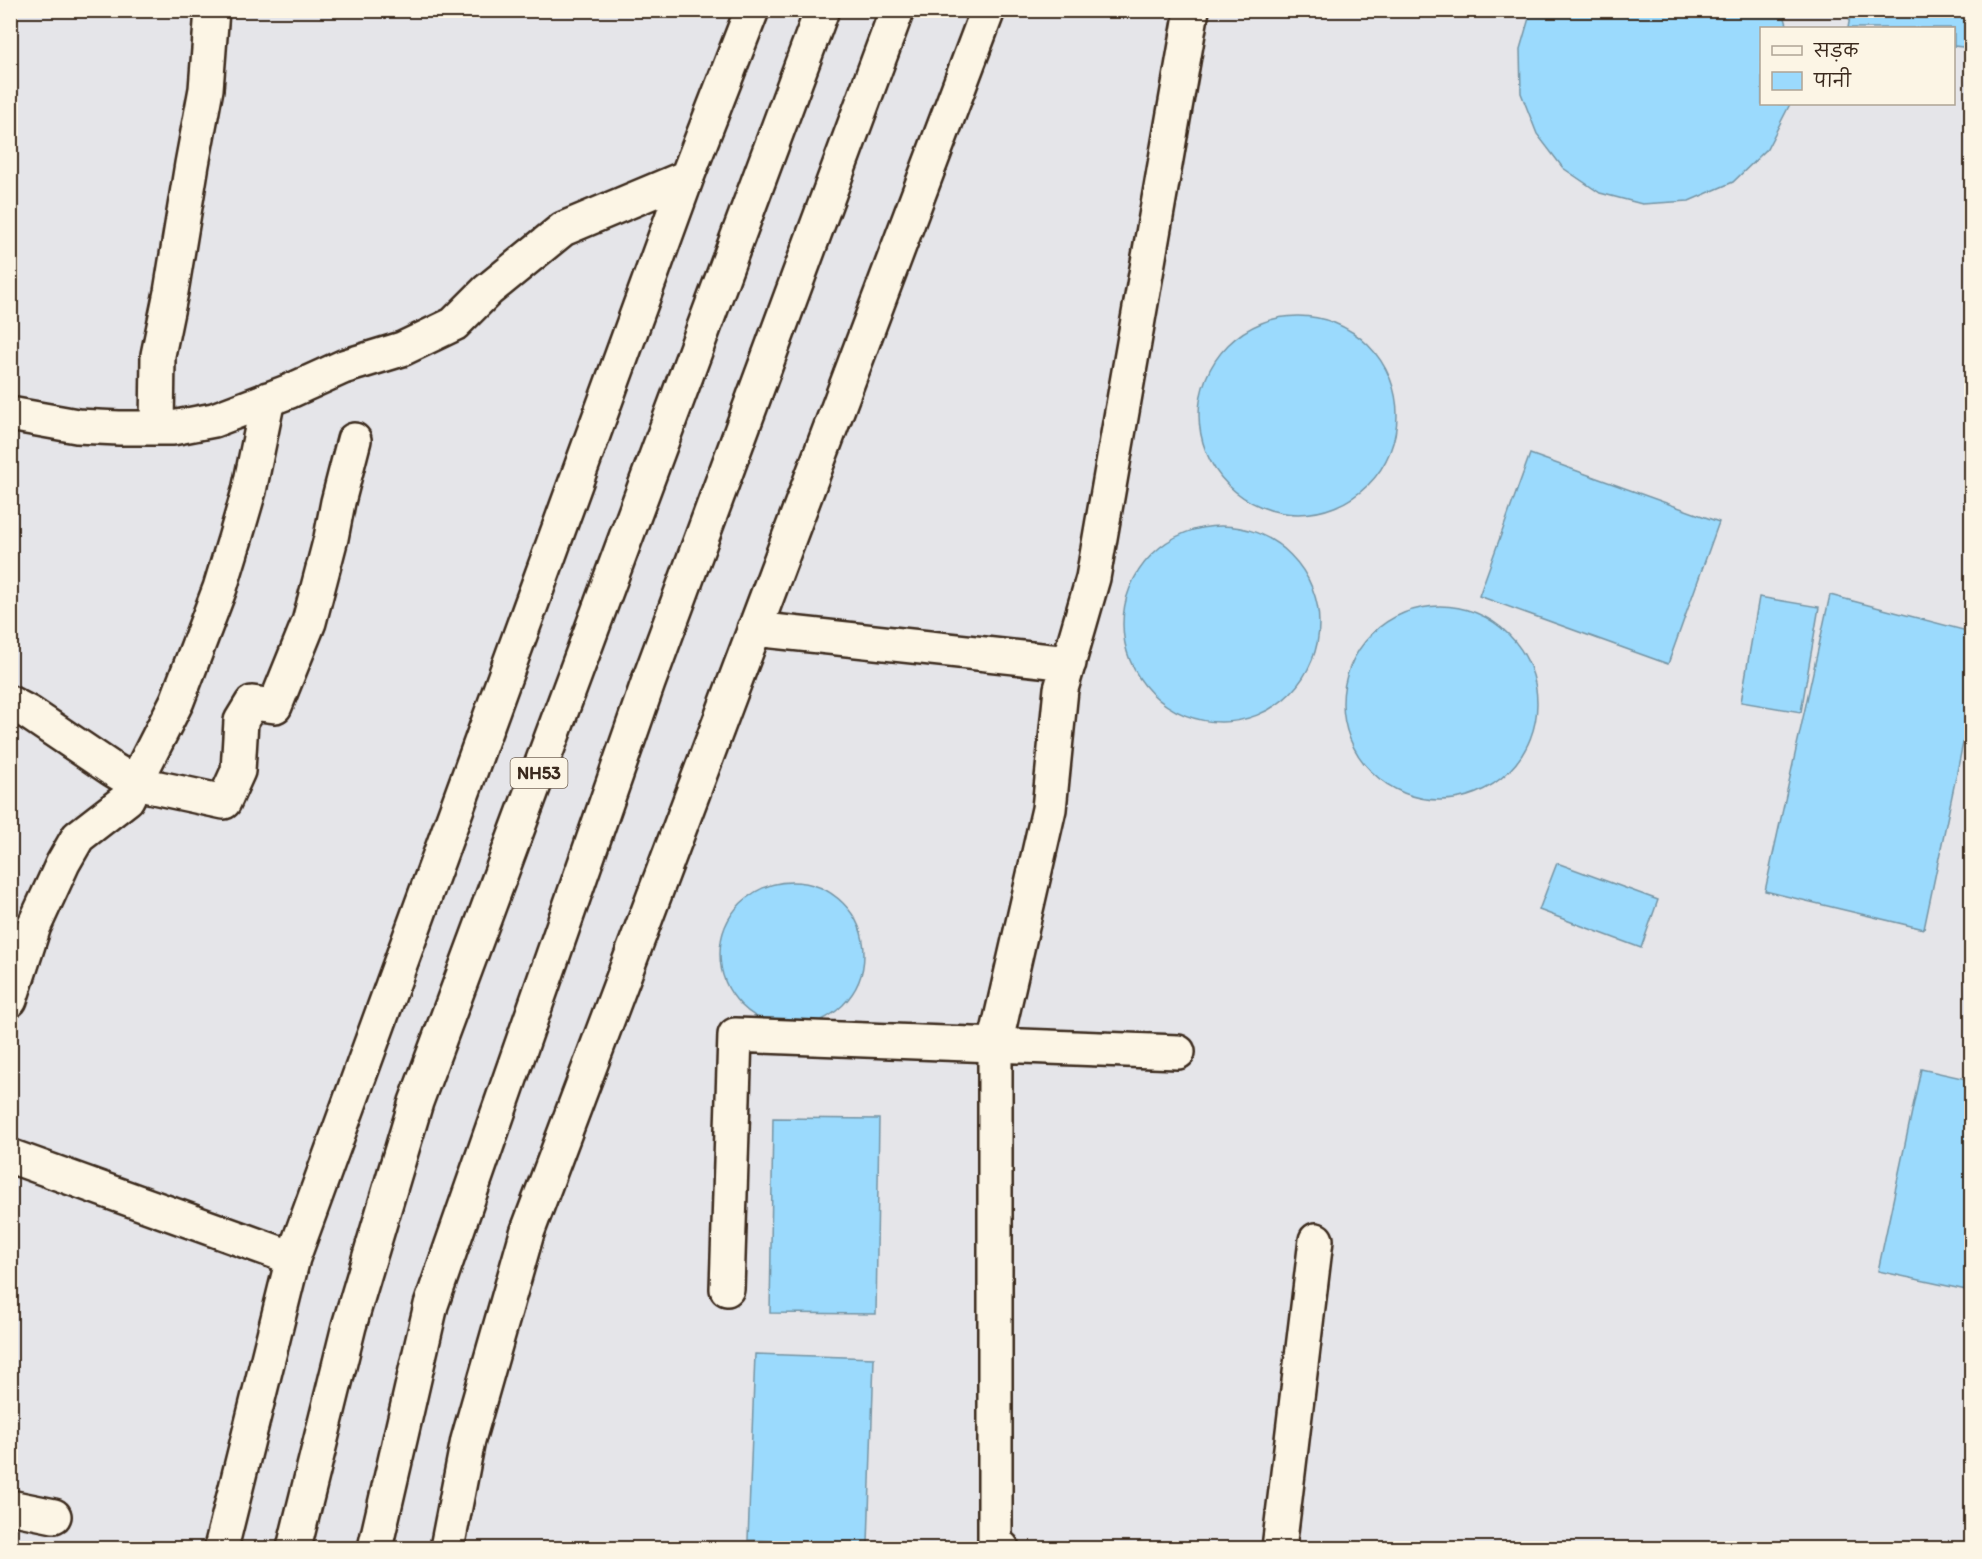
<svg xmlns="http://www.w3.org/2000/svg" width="1982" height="1559" font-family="Itim,'Playpen Sans Deva',sans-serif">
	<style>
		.water { fill: #9bdafd; stroke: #7594a4; stroke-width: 1.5 }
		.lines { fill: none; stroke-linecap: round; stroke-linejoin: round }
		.minor-casing { stroke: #3b2a1e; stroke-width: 38 }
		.highway-casing { stroke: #3b2a1e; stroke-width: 38 }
		.minor { stroke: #fcf5e5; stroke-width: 33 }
		.highway { stroke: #fcf5e5; stroke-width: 33 }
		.labels { text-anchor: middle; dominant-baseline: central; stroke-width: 4.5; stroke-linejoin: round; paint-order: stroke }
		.shield { fill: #fcf5e5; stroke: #75675a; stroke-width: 1.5 }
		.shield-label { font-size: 18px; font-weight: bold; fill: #3b2a1e }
	</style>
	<rect width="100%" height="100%" fill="#e5e5e9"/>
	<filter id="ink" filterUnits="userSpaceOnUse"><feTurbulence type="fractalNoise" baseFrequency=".0167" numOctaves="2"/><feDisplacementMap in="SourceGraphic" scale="12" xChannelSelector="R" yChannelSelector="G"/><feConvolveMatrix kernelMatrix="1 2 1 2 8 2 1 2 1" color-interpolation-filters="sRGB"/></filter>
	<g filter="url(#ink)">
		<path class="water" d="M1531,11H1783L1788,28H1762V104H1790L1789,106L1767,149L1733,182L1689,201L1642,204L1600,193L1563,168L1537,134L1521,93L1520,49Z
			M1851,11H1971V48L1954,46V28H1848Z
			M1199 415a99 99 0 1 1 198 0a99 99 0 1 1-198 0Z
			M1530,454L1719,522L1668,664L1479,596Z
			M1123 624a98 98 0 1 1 196 0a98 98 0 1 1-196 0Z
			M1830,595L1971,632V705L1924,929L1765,891Z
			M1759,597L1819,607L1801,712L1741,702Z
			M1343 703a97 97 0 1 1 194 0a97 97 0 1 1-194 0Z
			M1557,863L1658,900L1641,948L1539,910Z
			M720 954a72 72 0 1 1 144 0a72 72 0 1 1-144 0Z
			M1921,1069L1971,1080V1291L1878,1271Z
			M773,1118L879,1119L876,1314L770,1313Z
			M755,1354L874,1358L868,1544L748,1540Z"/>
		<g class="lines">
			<g class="minor-casing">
				<path id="minor" d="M10,414L77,426L119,428H172L214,420L290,391L343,367L402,349L454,324L488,290L563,229L687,177
					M157,428L158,355L171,292L192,164L206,89L212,10
					M754,629L1069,663
					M10,703L29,713L112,769L135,783L224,802L238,771L241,721L252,703L275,706L309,622L331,538L338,502L354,440
					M10,1000L34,926L63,863L78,837L127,799L177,701L220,588L235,539L249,491L268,399
					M10,1156L293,1258
					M727,1289L735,1035L1178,1052
					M10,1507L54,1516
					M221,1548L293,1258L687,177L752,10
					M447,1548L468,1440L527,1233L988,10
					M1002,1548L995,1546V1045L1049,809L1061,689L1093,578L1192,10
					M1279,1548L1316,1240"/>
			</g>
			<g class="highway-casing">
				<path id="highway" d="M294,1548L349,1326L416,1102L822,10
					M375,1548L431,1305L648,683L897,10"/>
			</g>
			<use href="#minor" class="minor"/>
			<use href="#highway" class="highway"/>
		</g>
	</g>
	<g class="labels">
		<rect class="shield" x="510.5" y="758" width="57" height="30" rx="4.5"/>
		<g class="shield-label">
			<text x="539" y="773">NH53</text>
		</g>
	</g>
	<rect width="1982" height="1559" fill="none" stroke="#fcf5e5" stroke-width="36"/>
	<rect x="18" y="18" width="1946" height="1523" fill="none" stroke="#3b2a1e" stroke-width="2" filter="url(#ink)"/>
	<rect x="1760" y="27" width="195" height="78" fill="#fcf5e5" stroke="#afa495" stroke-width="1.5"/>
	<rect x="1772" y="46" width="30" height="9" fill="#fcf5e5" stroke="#afa495" stroke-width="1.5"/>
	<text x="1814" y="57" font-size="18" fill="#3b2a1e">सड़क</text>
	<rect x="1772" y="72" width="30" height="18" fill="#9bdafd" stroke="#afa495" stroke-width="1.5"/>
	<text x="1814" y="87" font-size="18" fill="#3b2a1e">पानी</text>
</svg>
